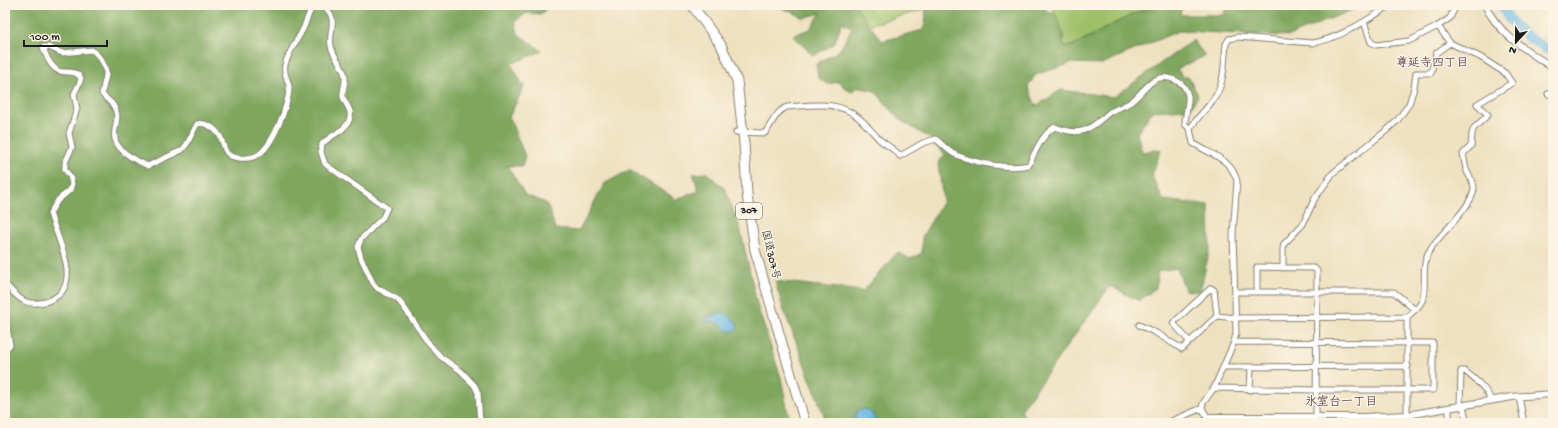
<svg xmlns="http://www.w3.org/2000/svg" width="1558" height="428" font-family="'Gochi Hand','Klee One',sans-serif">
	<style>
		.green { fill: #9ec069; stroke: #5d6e42 }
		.forest { fill: #7ea65d; stroke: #4d613c }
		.water { fill: #68b7e2; stroke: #426a7f }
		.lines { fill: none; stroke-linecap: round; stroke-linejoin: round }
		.river { stroke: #68b7e2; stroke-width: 10 }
		.minor-casing { stroke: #857e6e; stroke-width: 7 }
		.tertiary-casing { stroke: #857e6e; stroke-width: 8 }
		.trunk-casing { stroke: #857e6e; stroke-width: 11 }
		.minor { stroke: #fff; stroke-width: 5 }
		.tertiary { stroke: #fff; stroke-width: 6 }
		.trunk { stroke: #fff; stroke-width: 9 }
		.labels { text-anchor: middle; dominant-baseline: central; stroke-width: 3; stroke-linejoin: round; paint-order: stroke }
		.shield { fill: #fcf5e5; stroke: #5f5d58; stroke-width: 1 }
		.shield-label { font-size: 10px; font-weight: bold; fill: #1c1c1c }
		.street-label { font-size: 11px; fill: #1c1c1c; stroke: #fcf5e5 }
		.neighbourhood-label { font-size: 12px; font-weight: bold; fill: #664b55; stroke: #fcf5e5 }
	</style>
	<rect width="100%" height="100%" fill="#fcf5e5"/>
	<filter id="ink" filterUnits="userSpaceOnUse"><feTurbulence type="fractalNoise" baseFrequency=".025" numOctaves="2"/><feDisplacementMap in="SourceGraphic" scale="8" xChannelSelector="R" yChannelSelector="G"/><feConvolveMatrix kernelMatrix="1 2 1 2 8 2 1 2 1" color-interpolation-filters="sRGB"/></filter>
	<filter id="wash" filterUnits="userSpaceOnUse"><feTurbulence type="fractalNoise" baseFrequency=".012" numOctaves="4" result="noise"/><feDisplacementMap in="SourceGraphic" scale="16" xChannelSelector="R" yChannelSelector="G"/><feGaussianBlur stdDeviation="0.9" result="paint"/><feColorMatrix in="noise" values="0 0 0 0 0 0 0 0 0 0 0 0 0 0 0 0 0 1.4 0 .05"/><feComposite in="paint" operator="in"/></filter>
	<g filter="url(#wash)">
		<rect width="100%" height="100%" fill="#eee1c0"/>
		<path class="green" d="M855,5H923V10L869,25Z
			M1052,5H1157L1133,14L1070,47L1063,45V34Z"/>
		<path class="forest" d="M5,5H549L541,14L527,13L515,21L518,34L542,51L511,64L524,87L509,117L525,156L522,166H508L525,195L546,203L551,214L555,229L579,231L604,184L629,170L676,199L699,191L693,174L707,173L725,189L740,228L758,308L781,378L790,423H5Z
			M769,5H854L882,41L923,30L926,18L925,5H1042L1047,11L1055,12L1063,34V45L1070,47L1133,14L1157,5H1182L1180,15H1225L1224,5H1364L1289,36L1178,31L1102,64L1072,63L1035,75L1028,87L1036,106L1061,90L1114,97L1193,40L1205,56L1177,69L1183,77H1189L1198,96L1190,109L1152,111L1137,134L1142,152L1161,149L1152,176L1163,200L1209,205L1210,248L1200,292L1185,290L1177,268L1158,271L1156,288L1139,301L1110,286L1021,410L1028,423H827L783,308L775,281L863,291L898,252L910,259L922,253V237L943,201L938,163L945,155L928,137L900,120L875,91L858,87L851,92L838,82L827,84L818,78L816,64L840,50L852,28L842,22L834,44L813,56L793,35L810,29L821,13L803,18L791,11Z"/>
		<path class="water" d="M721,312C729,315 733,318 738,325L736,330C727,334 727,328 720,324C715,321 709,321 704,321L706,318L714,316Z
			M864,409L869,410L878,423H857L855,417L856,412Z"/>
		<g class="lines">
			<path class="river" d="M1502,5C1509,28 1534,41 1553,53"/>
		</g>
	</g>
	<g filter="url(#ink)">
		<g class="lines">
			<g class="minor-casing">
				<path id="minor" d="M1364,22L1371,42L1376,45L1409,41L1438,26
					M1548,94L1553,93
					M1190,129C1197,117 1208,108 1215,97C1225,82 1224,61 1226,44L1229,39L1238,37L1313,43C1341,38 1367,20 1391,5
					M736,132L765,133C772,124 776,111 787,107C813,105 838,100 859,118C866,124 872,132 879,139C885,145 895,149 900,156L923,143L936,139C942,144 949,152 956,155C977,163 1007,170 1029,165C1035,152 1042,134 1055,127C1065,130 1075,134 1085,130C1095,126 1102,118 1110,112C1117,108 1126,106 1132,101C1147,89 1153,71 1175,80C1182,83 1187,89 1188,96C1189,102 1185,116 1185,124L1190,129L1193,143C1211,155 1231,158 1237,181L1233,234L1236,333L1234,342L1214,388L1203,403L1202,408L1207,417L1206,423
					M1283,268V248L1284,244L1303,224L1315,198L1333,173L1387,130L1397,121L1409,104L1414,88L1416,73H1431L1436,53L1450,43
					M5,284C18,297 24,307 44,302C88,291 57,240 50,213L58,200L70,190L72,184L70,176L65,170V163L72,147L69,133L77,109L74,94L80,82L81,78C74,68 65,75 57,70C49,65 46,55 43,47H49L62,53L92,50C99,55 107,66 106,75C105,81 103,87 102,94C105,98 110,101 113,105C122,118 112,128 115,139C118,152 137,161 148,166L152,164L182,150L187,144L197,124C206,122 215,128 220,136C223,141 223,148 227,153C232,159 246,159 253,157C271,153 290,103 289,86C288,78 283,76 285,65C288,52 298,40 304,27C306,22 308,15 311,10C311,9 315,6 316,6H323C340,18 328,31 331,46C333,57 343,65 345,76C346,83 342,90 343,97C345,104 352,109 350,117C348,130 331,135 322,144L321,152L325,164L387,208L383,217L361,239L358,247L361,258L373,283L377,288L397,299L403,306L429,344L441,357L461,371L475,386L478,393L480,423
					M1257,291V267L1314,268L1317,271L1316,417
					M1236,292H1394L1415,310
					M1407,317V415
					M5,318L10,345L5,349
					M1139,325L1156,333L1182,349L1217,316L1236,318L1407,317C1412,313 1419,307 1422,301C1428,285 1419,265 1431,248C1441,233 1472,207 1474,189C1475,182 1468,176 1466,169C1465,164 1464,159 1463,154L1471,146L1472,134L1474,128L1488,115L1477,104L1512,83L1505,73L1480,57L1450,43L1438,26L1450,18L1456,5
					M1189,341L1173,323L1211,288L1214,290L1217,316
					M1224,367L1408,366
					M1214,388L1316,390H1433V343L1234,342
					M1250,390L1251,367
					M1519,397L1524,423
					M1463,406L1467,423
					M1460,407L1461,371H1465C1475,380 1487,388 1491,401
					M1167,423L1202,408
					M1449,423V409"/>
			</g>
			<g class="tertiary-casing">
				<path id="tertiary" d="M1485,5C1498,34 1528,51 1553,68
					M1207,417H1362L1407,415L1512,397L1553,394"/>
			</g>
			<g class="trunk-casing">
				<path id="trunk" d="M692,5L721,45L737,81L744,143L747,194L755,250L805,423"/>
			</g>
			<use href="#minor" class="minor"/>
			<use href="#tertiary" class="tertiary"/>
			<use href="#trunk" class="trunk"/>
		</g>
	</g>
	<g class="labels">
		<rect class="shield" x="736" y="203" width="26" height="16" rx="3"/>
		<g class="shield-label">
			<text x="749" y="211">307</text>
		</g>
		<g class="street-label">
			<text transform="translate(770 255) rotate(77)">国道307号</text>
		</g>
		<g class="neighbourhood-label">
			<text x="1432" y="64">尊延寺四丁目</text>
			<text x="1341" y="403">氷室台一丁目</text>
		</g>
	</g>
	<rect width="1558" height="428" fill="none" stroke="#fcf5e5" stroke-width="20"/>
	<g transform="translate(1516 42) rotate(202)" stroke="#fcf5e5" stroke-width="3" paint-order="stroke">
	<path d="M0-3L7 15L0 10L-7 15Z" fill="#1c1c1c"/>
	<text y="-6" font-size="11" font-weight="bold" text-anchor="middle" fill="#1c1c1c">N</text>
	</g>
	<path d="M24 40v6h83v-6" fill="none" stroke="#1c1c1c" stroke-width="2"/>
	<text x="30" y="40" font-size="12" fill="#1c1c1c" stroke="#fcf5e5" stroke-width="3" paint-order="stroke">100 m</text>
</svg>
